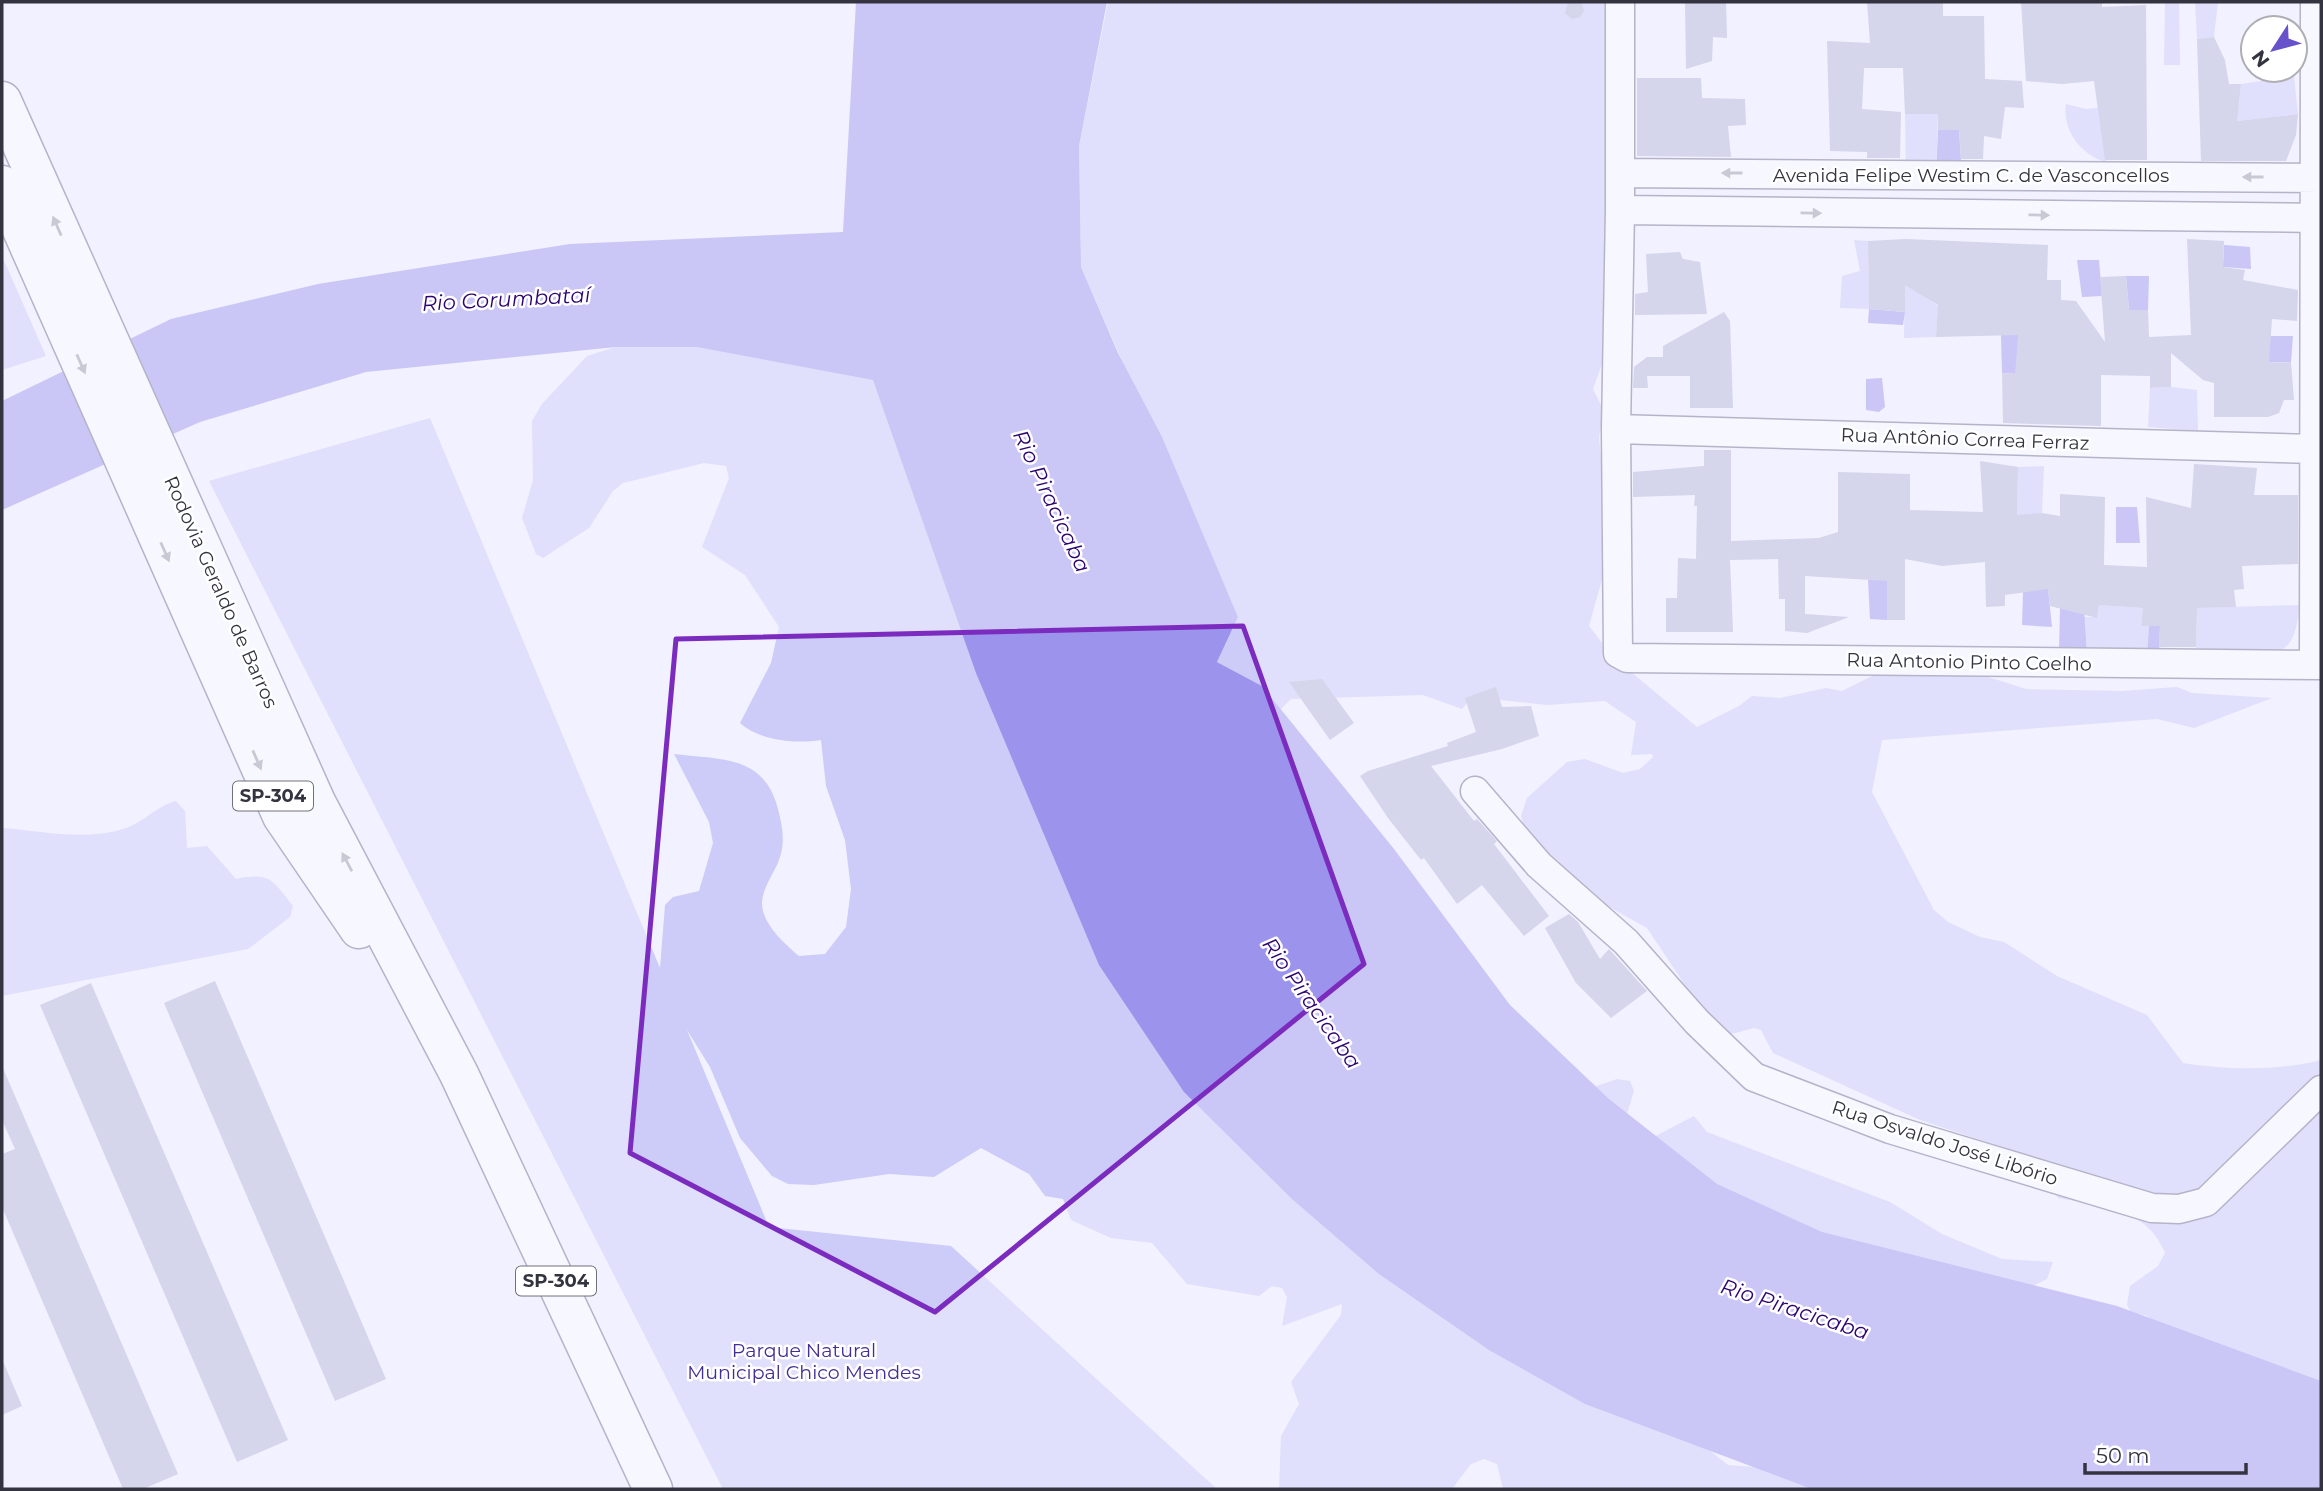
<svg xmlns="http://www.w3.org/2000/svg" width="2323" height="1491" font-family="Montserrat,sans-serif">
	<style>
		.green { fill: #cdcbf8 }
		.water { fill: #9b93ec }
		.building { fill: #b4b3d4 }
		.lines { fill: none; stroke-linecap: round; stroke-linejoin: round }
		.minor-casing { stroke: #6c6a88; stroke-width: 31 }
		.highway-casing { stroke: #6c6a88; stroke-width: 41 }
		.minor { stroke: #fff; stroke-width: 28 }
		.highway { stroke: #fff; stroke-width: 38 }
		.oneway { fill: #9a9aa0 }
		.marked { fill: none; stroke: #7b2cbf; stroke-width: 5; stroke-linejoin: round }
		.labels { text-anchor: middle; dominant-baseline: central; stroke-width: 5; stroke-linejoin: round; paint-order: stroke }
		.shield { fill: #fff; stroke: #71717a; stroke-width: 2 }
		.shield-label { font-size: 18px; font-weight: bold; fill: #343441 }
		.street-label { font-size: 19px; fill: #343441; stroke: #fff }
		.park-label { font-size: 19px; fill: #442e94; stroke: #fff }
		.water-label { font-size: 21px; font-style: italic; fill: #2c0472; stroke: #fff }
	</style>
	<rect width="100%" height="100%" fill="#f1f1ff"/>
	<path class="green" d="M1108,2H1609L1606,353L1593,389L1604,411L1599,437L1610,551L1589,626L1613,657L1697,727L1739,706L1752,696L1780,698L1826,688L1842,691L1878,673L1963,669L2026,689L2122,691L2177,687L2192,693L2272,698L2194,728L2157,719L1882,740L1872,792L1934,910L1948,922L1980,937L2004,942L2057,976L2147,1015L2183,1063C2225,1070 2279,1071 2321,1060V1436L2145,1315L2132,1314L2127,1305L2130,1286L2158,1266L2165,1253C2147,1207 2100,1206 2058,1198L2033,1157L1920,1120L1773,1053L1761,1030L1754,1028L1720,1037L1687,1004L1685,985L1647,928L1577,889L1526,833L1521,816L1527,798L1567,762L1585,759L1623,773L1640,769L1653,757L1652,754L1631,755L1636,722L1605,701L1547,705L1472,697L1462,709L1423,695L1291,699L1280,710L1262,686L1217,662L1238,617L1165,446L1124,365L1081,267L1079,146Z
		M2165,2H2179L2180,65H2164Z
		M2195,2H2218L2214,37L2197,39Z
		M2294,76L2298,114L2227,122L2239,105L2241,84Z
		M2066,104L2086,109L2098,108L2106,162C2081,155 2062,130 2066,104Z
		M1931,109V114H1938L1936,175L1906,176L1905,110Z
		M1854,240L1868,241L1869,309L1840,308L1842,276L1860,271Z
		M2,256L46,356L2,370Z
		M1905,284L1924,291L1927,298L1938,306L1936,337L1904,338Z
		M670,330L878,374L1651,1404L1728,1465L1835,1474L1884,1489H1503L1497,1464L1484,1459L1471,1464L1452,1489H1279L1281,1436L1299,1404L1291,1382L1341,1315L1342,1304L1282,1326L1287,1297L1282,1288L1272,1286L1259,1296L1187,1284L1152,1243L1111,1238L1071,1220L1063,1199L1045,1196L1029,1174L981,1148L934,1177L889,1174L814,1185L788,1184L772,1176L740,1138L710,1067L687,1030L769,1227L951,1246L1217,1489H723L209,481L430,418L660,968L665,905L673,897L699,891L713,843L709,822L674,754C724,760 766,755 779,813C783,830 785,844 779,860C773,876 758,893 763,911C768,929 786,945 799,956L825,954L846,927L851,889L845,840L826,786L821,740C795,744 760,741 740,723L771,663L779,627L745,575L702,547L729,478L726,466L704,463L623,483L613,491L589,528L543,558L536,554L522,518L533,480L532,421L542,404L587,356Z
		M2171,387L2197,390L2198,431L2148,427L2150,388Z
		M2044,466L2042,513L2017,517L2018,467Z
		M2099,605L2143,608L2141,626H2149L2147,655L2087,653L2085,617H2097Z
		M2300,605C2298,616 2297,632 2290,642C2272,668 2222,652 2196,648L2197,608Z
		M176,801L185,811L187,848L207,846L236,879C271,872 272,880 293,906L290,917L248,949L2,996V828C41,831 85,841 123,829C142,824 156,806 176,801Z
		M1540,1068L1585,1090L1617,1079L1630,1081L1634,1091L1624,1124L1632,1135L1646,1141L1694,1116L1707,1132L1890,1202L1942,1234L2002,1259L2053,1262L2047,1279L2000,1302L1952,1288L1915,1289L1884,1280H1847L1800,1247L1732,1231L1708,1220L1565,1120L1541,1086Z"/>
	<path class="water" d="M856,2H1107L1079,146L1081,267L1118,353L1162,437L1238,617L1217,662L1262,686L1394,849L1510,1005L1609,1099L1717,1184L1822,1232L2117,1306L2321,1381V1489H1812L1585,1404L1489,1350L1379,1274L1292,1199L1184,1092L1099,965L976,673L873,380L697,347H616L366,372L200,422L2,510V401L171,319L318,284L570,244L843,232Z
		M1938,130H1959L1962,174L1936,175Z
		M2224,245L2250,247L2251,269L2223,267Z
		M2077,260H2099L2102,296L2082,297Z
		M2126,276H2149L2148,310H2129Z
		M1869,309L1905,312L1903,325L1868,323Z
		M2001,335H2018V374L2002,373Z
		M2230,336H2293L2291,362L2231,364Z
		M1882,378L1885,407L1879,412L1866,410V379Z
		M2116,507H2137L2140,543H2116Z
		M1868,580H1887V620L1870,619Z
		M2048,588L2052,627L2022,625L2023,592Z
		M2084,607L2087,653L2059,652L2060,608Z
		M2149,626H2160L2159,655H2147Z"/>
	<path class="building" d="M1568,2H1581L1584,11L1580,17L1572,19L1565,13Z
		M1685,2H1726L1727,38L1713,37L1712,61L1686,69Z
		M1867,2H1943V16H1984L1985,79L2022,81L2024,108L2005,107L2001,139L1984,136L1983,159H1961L1959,130H1938V114H1905L1903,68H1864L1862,109L1901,112L1900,158H1867V152L1830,151L1827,41L1870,43Z
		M2021,2H2102V7L2146,5L2147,160H2105L2094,81L2062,84L2026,81Z
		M2214,37L2225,60L2229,84H2241L2237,121L2298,114L2296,135L2286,161H2201L2197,39Z
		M1637,78H1701L1702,98L1745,99L1746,125L1728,126L1731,157L1637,156Z
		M1906,239L2048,245L2047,280H2061V300L2076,301L2105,342L2100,277L2126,276L2129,310H2148L2149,337L2191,335L2187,239L2224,241L2223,267L2245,270L2243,280L2298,290L2297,321L2272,319L2269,363L2291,362L2294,400H2284L2279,413L2268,417H2214V383L2203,380L2171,353V387L2150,388V376L2101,375V426L2003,423L2002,373L2015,374L2018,335L1936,337L1938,305L1905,285V312L1869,309L1868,241Z
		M1680,252L1683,259L1700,262L1707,314L1635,315V294L1648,292L1646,254Z
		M1724,312L1730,321L1733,408H1690V376H1647L1648,388H1633L1634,367L1647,357H1663V346Z
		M1704,450H1731V541L1819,538L1838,532V472L1910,474V510L1983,512L1980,461L2018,467L2017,515L2042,513L2060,516V494L2105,497L2104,565L2147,567L2146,497L2191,508L2194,464L2257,468L2254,495H2298V564L2242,566L2244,589L2234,590L2236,607L2197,608L2196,647H2159L2160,626H2141L2143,608L2099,605L2097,618L2050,606L2048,589L2005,595V606L1986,607L1985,562L1942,566L1905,559V620H1887V581L1805,576V614L1849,617L1807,633L1785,631V599H1779L1778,559L1730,560L1733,632H1666V598H1677L1678,558L1696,559L1697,506H1694L1695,495L1633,497V472L1704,466Z
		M1322,679L1354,723L1330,740L1289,682Z
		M1496,687L1502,707L1531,706L1539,736L1502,749L1431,766L1474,821L1477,819L1497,841L1494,844L1549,916L1524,936L1482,885L1457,904L1424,858L1421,860L1388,818L1360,776L1368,771L1448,746L1447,743L1476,732L1465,698Z
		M1569,914L1578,922L1600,959L1609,949L1647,991L1611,1018L1576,983L1545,928Z
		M215,981L386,1379L335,1401L164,1003Z
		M91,983L288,1440L237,1462L40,1005Z
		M2,1066L178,1474L143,1489H123L2,1207V1154L15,1149L2,1120Z
		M2,1359L22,1406L2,1415Z"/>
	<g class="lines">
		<g class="minor-casing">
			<path id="minor" d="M1620,2V210L1616,429L1618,653L1627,658L2321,665
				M1620,173L2321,178
				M1620,210L2321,218
				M1616,429L2314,449
				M2314,665L2315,2
				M1475,791L1539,865L1626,942L1697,1022L1754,1077L1890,1129L2152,1208L2179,1209L2206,1202L2321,1090"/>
		</g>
		<g class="highway-casing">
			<path id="highway" d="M2,101L316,802L459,1074L653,1489
				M2,185L282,816L359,929"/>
		</g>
		<use href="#minor" class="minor"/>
		<use href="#highway" class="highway"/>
	</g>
	<defs><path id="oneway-solid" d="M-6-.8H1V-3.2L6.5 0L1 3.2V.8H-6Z" transform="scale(1.75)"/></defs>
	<g class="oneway">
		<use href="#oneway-solid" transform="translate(1732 173) rotate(-180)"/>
		<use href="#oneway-solid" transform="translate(2253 177) rotate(-180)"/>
		<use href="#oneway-solid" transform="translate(1811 213) rotate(1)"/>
		<use href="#oneway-solid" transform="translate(2039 215) rotate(1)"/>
		<use href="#oneway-solid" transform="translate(57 226) rotate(-114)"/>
		<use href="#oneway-solid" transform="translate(81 364) rotate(66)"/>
		<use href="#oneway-solid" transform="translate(165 552) rotate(66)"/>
		<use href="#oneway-solid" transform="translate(257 760) rotate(66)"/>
		<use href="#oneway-solid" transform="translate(347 862) rotate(-118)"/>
	</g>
	<path d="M0 0H2323V1491H0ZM1243,626L1364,964L935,1312L630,1153L676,639Z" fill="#f1f1ff" fill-opacity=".55" fill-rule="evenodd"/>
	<path class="marked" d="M1243,626L1364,964L935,1312L630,1153L676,639Z"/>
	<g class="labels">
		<g class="shield">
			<rect x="233" y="781.5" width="80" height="29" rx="5"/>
			<rect x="516" y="1266.5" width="80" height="29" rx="5"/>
		</g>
		<g class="shield-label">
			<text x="273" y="796">SP-304</text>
			<text x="556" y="1281">SP-304</text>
		</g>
		<g class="street-label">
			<text x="1971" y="175">Avenida Felipe Westim C. de Vasconcellos</text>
			<text transform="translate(1965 439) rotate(2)">Rua Antônio Correa Ferraz</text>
			<text transform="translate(221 592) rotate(66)">Rodovia Geraldo de Barros</text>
			<text transform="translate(1969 662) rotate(1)">Rua Antonio Pinto Coelho</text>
			<text transform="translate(1945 1143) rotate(18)">Rua Osvaldo José Libório</text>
		</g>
		<g class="park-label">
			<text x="804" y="1350">Parque Natural<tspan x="804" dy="22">Municipal Chico Mendes</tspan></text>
		</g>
		<g class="water-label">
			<text transform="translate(506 299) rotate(-3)">Rio Corumbataí</text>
			<text transform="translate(1052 501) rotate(65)">Rio Piracicaba</text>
			<text transform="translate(1312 1003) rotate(55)">Rio Piracicaba</text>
			<text transform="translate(1795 1309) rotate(18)">Rio Piracicaba</text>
		</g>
	</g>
	<rect width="2323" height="1491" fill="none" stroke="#343441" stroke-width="7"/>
	<g transform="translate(2274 49) rotate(234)"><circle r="33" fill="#ffffff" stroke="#aeaeb3" stroke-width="2"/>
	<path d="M0-5L12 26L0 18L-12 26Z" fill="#6852cb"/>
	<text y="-10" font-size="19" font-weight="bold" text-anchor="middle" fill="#343441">N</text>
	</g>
	<path d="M2085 1463v10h161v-10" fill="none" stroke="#343441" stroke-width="3.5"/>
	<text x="2096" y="1463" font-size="21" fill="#343441" stroke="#ffffff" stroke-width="5" paint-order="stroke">50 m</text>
</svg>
